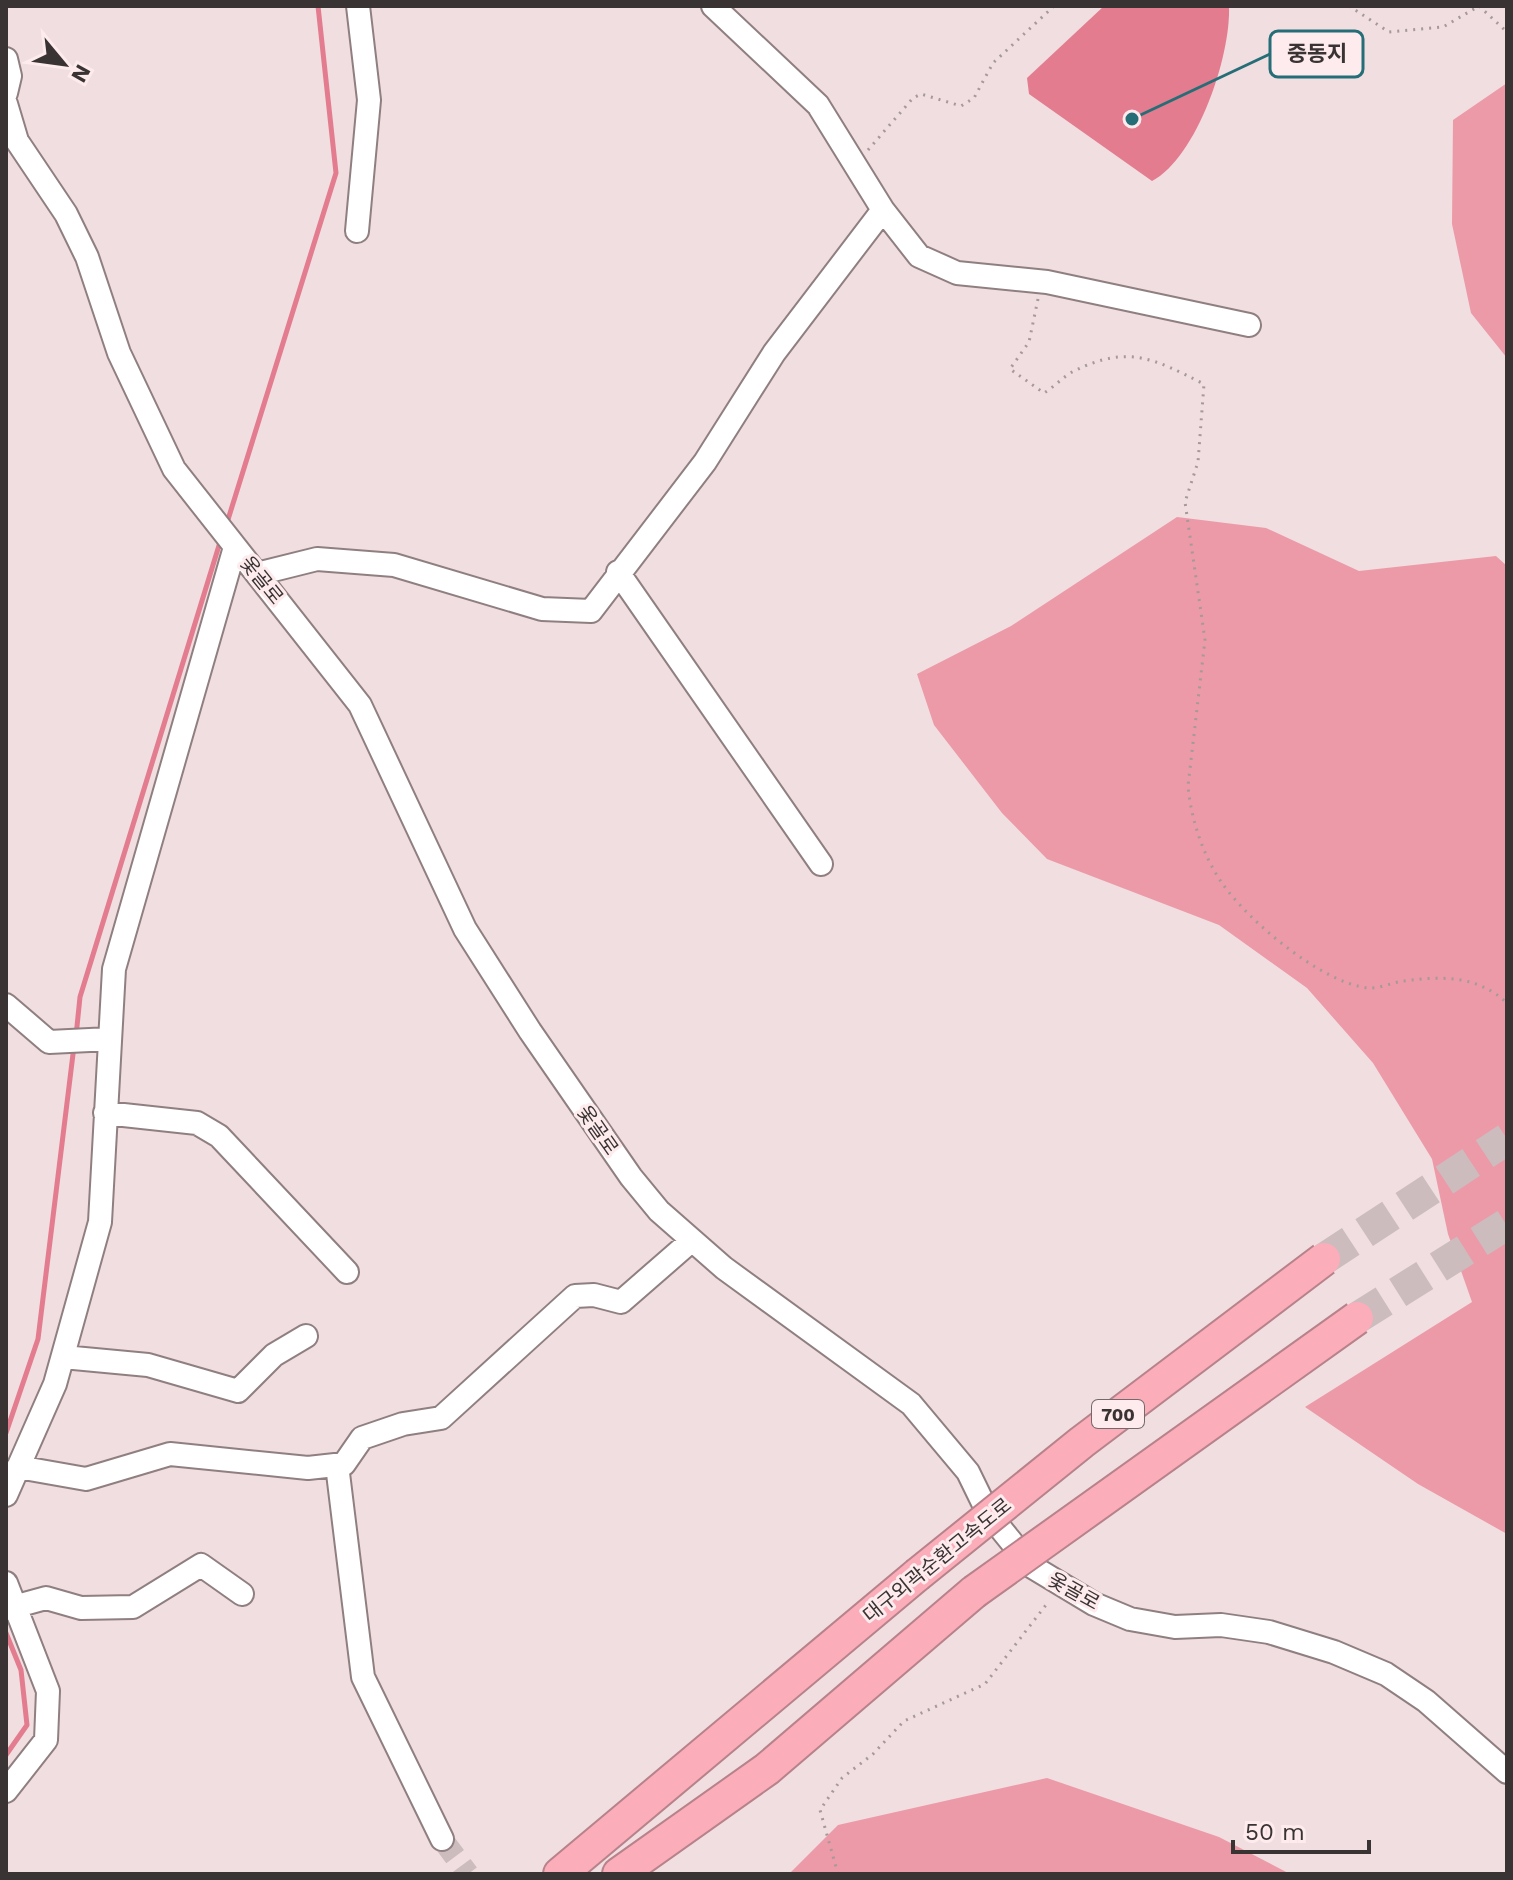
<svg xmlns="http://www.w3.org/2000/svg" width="1513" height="1880" font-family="'Work Sans','Noto Sans KR',sans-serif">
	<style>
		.green { fill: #ec9aa7 }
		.water { fill: #e37c8e }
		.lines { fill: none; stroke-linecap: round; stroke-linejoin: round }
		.stream { stroke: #e37c8e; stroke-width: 5 }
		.minor-tunnel { stroke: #ccbcbe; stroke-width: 22; stroke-dasharray: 22 11; stroke-linecap: butt }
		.highway-tunnel { stroke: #ccbcbe; stroke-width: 32; stroke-dasharray: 32 16; stroke-linecap: butt }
		.minor-casing { stroke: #907f81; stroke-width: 26 }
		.highway-casing { stroke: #b7828a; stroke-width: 36 }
		.path { stroke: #a6999a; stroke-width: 3; stroke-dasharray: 2 6; stroke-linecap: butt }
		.minor { stroke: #fff; stroke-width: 22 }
		.highway { stroke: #fbadb9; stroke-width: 32 }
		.highway-bridge-casing { stroke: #b7828a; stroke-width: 36; stroke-linecap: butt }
		.highway-bridge { stroke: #fbadb9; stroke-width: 32 }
		.labels { text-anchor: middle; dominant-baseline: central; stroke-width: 6; stroke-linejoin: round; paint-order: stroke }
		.shield { fill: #fdebed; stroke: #746a6c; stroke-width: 2 }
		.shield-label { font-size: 18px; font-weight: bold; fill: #3a3334 }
		.street-label { font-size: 20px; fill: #3a3334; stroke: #fdebed }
		.leader { fill: none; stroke: #256e78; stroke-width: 3 }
		.callout-dot { fill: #256e78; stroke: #fdebed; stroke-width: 3 }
		.callout { fill: #fdebed; stroke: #256e78; stroke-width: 3 }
		.callout-label { font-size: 22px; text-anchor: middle; font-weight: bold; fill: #3a3334 }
	</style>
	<rect width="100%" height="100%" fill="#f0dee0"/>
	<path class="green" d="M1507,83V358L1471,313L1452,224L1453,120Z
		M1177,517L1266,528L1359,571L1496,556L1507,566V1534L1418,1484L1305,1407L1472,1302L1448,1234L1432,1159L1373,1063L1307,988L1219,925L1047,859L1002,813L934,725L917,674L1011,626Z
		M1047,1778L1219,1837L1290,1874H789L838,1825Z"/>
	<path class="water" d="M1104,6H1229C1231,56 1197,157 1152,181L1029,94L1027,78Z"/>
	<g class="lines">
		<path class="stream" d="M226,526L336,173L318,6
			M76,1036L80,997L221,539
			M6,1433L38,1339L74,1046
			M6,1633L21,1670L27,1725L6,1755"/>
		<path class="minor-tunnel" d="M442,1839L468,1874"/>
		<path class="highway-tunnel" d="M1324,1259L1507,1139
			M1357,1318L1507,1224"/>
		<g class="minor-casing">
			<path id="minor" d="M713,6L818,105L883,210L919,256L957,273L1047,282L1249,325
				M6,59L10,76L6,93
				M6,104L17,141L66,214L87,257L119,353L174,469L360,705L465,929L530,1031L631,1177L659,1211L724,1268L911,1404L968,1472L988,1513L1031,1566L1094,1604L1130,1619L1175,1627L1221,1625L1269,1632L1334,1652L1386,1674L1426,1701L1507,1772
				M357,231L369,100L358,6
				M618,572L821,864
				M257,574L317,559L394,565L542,609L591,611L705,462L774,353L883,210
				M6,1005L49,1042L110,1039
				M105,1113L197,1123L219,1136L347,1272
				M63,1357L148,1365L238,1391L274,1355L306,1336
				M337,1465L363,1677L442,1839
				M18,1467L86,1479L170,1454L308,1468L344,1464L362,1438L403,1424L441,1418L575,1296L594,1295L621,1302L691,1241
				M6,1495L55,1384L100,1222L114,969L235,547
				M6,1583L48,1691L46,1740L6,1791
				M6,1609L46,1598L81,1608L133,1607L201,1565L242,1594"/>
		</g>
		<g class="highway-casing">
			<path id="highway" d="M560,1874L917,1575
				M619,1874L767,1769L974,1592"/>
		</g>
		<path class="path" d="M1349,6L1389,32L1443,27L1479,6
			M1479,6L1507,32
			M868,150L913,98L921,94L961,106L974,98L993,63L1054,6
			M1038,299L1029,342L1010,369L1044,393C1054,387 1064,376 1074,371C1129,344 1154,359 1204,384L1198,462L1185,502L1205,640L1188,786C1191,819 1203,856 1222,883C1248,921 1322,983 1368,988C1379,989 1393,982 1404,981C1442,976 1477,975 1507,1003
			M838,1874L820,1810L842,1778L873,1754L904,1721L985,1684L1049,1601"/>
		<use href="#minor" class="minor"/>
		<use href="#highway" class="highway"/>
		<g class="highway-bridge-casing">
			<path id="highway-bridge" d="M917,1575L1082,1442L1324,1259
				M974,1592L1357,1318"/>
		</g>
		<use href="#highway-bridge" class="highway-bridge"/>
	</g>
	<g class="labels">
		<rect class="shield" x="1092" y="1400" width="52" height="28" rx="6"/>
		<g class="shield-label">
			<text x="1118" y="1414">700</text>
		</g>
		<g class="street-label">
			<text transform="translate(262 580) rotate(51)">옻골로</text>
			<text transform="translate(598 1130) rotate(55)">옻골로</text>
			<text transform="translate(937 1560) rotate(-39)">대구외곽순환고속도로</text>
			<text transform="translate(1074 1591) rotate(29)">옻골로</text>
		</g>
	</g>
	<path class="leader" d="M1132 119L1270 54"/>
	<circle class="callout-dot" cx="1132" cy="119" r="8"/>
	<rect class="callout" x="1270" y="31" width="93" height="46" rx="8"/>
	<g class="callout-label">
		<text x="1317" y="61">중동지</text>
	</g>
	<rect width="1513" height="1880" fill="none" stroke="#3a3334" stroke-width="16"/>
	<g transform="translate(64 64) rotate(119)" stroke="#fdebed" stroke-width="6" paint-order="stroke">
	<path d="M0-6L14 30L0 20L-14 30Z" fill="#3a3334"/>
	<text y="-12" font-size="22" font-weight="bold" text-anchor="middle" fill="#3a3334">N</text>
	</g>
	<path d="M1233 1840v12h136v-12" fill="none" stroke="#3a3334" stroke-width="4"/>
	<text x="1245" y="1840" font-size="24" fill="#3a3334" stroke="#fdebed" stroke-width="6" paint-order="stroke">50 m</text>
</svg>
